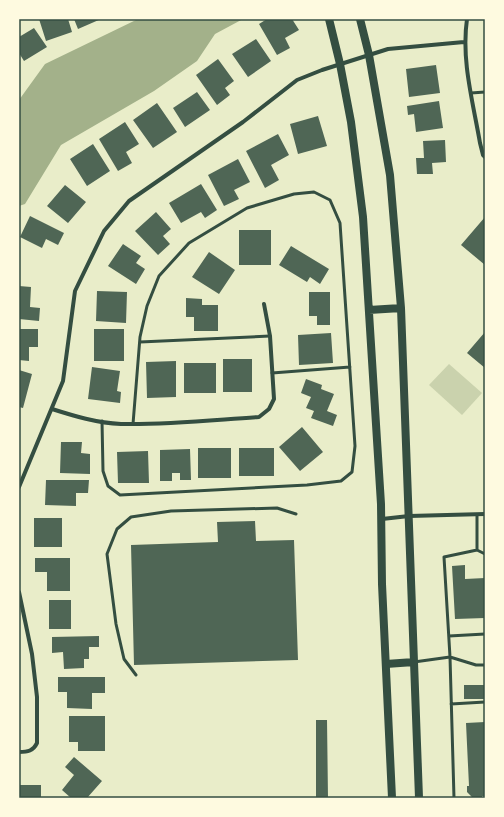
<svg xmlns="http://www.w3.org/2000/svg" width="504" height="817" font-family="'Roboto Condensed',sans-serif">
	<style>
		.green { fill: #cad2ad }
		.water { fill: #a3b18a }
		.building { fill: #4f6655 }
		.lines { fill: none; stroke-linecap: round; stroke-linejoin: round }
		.service { stroke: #344e41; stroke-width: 3 }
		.minor { stroke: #344e41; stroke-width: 4 }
		.secondary { stroke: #344e41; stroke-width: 8 }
		.neatline { fill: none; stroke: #344e41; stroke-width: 1.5 }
	</style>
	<rect width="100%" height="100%" fill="#e9edc9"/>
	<path class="green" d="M449,364L482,393L462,415L429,385Z"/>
	<path class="water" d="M138,19H243L215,34L197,61L154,91L61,145L25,204L19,206V100L45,64Z"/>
	<path class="building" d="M39,19H68L72,32L46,41Z
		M74,19H101L78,29Z
		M267,19H292L299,30L285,38L290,48L277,55L259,24Z
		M34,28L47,47L24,61L19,53V37Z
		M256,39L271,61L248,77L232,54Z
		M218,59L234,81L225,88L230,95L217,105L196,75Z
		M436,65L440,93L409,97L406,69Z
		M197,92L210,110L185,127L173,108Z
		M439,101L443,128L416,132L414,114L408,115L407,106Z
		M157,103L177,132L153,148L133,120Z
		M318,116L327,146L298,154L290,124Z
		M125,122L139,144L126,152L132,163L118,171L99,139Z
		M278,134L289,155L271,165L279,180L265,188L246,151Z
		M445,140L446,162L432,163L433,174H417L416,158H424L423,141Z
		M93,144L110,171L87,186L70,159Z
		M238,159L250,182L234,190L239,199L224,206L208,175Z
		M201,184L217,210L205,218L201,212L181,223L169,203Z
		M65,185L86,202L68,223L47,206Z
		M156,212L171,229L163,236L170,244L158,255L135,231Z
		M30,216L64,233L58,245L46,239L42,248L20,237Z
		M485,217V265L461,245Z
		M239,230H271V265H239Z
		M123,244L141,256L136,263L145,269L136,284L108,266Z
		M291,246L329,269L320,284L310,277L307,282L279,265Z
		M209,252L235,270L219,294L192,277Z
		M19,286L31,287L30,307L40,308L39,321L19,319Z
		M97,291L127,292L126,323L96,321Z
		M309,292H330V325H317V316H309Z
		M186,298L202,299V305H218V331H194V317H186Z
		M19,329H38V347H29V361L19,360Z
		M94,329H124V361H94Z
		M485,332V368L467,353Z
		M331,333L333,363L299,365L298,335Z
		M223,359H252V392H223Z
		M176,361V397L147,398L146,362Z
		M184,363H216V393H184Z
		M92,367L120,371L117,391L121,392L120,403L88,399Z
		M19,370L32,374L23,408L19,407Z
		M306,379L322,385L321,389L334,394L327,411L337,415L333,426L311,418L314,411L306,408L311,397L301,393Z
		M302,427L323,452L300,471L279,447Z
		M61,442H82L81,453L90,454V474L60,473Z
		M198,448H231V478H198Z
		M239,448H274V476H239Z
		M190,449L191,480H180V473H172V481H160V450Z
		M148,451L149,483H118L117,452Z
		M46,480H89L88,493H76V506L45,505Z
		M34,518H62V547H34Z
		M255,521L256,541L294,540L298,660L134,665L131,545L218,542L217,522Z
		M35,558H70V591H47V572H35Z
		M465,565V579L485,578V618L455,619L452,566Z
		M49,600H71V629H49Z
		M99,636V647H89V659H84V668L64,669L63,652L52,653V637Z
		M58,677H105V693H92V709L67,708V692H58Z
		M464,685H485V699H464Z
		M69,716H105V751H78V742H69Z
		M316,720H327L328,798H316Z
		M485,722V796H482V798H473L467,792V786H469L466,723Z
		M74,757L102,781L87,798H71L62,790L74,775L65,767Z
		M19,785H41V798H19Z"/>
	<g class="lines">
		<path class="service" d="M471,93L485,92
			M140,342L270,336
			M272,373L350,367
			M102,421L103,471L108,486L120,495L307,485L341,481L352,472L355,446L340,223L330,200L314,192L294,194L247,208L189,243L159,276L147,306L140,337L133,424
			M477,550L485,554
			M449,636L485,634
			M414,662L450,657L444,557L477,550V515
			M136,675L124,659L116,624L107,554L117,529L131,517L171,511L277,508L296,514
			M451,704L485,702
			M454,798L450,657L476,665H485"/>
		<path class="minor" d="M467,19C461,60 473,102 480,143L483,155L485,157
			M52,409C74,416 97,423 121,424C167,425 213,420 259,417L269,409L274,399L270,336L264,304
			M19,487L63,381L75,291L104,231L129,201L243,122L297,80L322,70L388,49L464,42
			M382,519L409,516L485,514
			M19,592L32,654L37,697V743C33,751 28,752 19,752"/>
		<path class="secondary" d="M329,19L340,64L351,122L363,217L381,504L382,584L392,798
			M360,19L369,55L390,175L401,308L419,798
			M369,310L401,308
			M386,664L414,662"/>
	</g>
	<rect width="504" height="817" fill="none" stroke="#fefae0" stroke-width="40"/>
	<rect x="20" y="20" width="464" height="777" class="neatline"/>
</svg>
